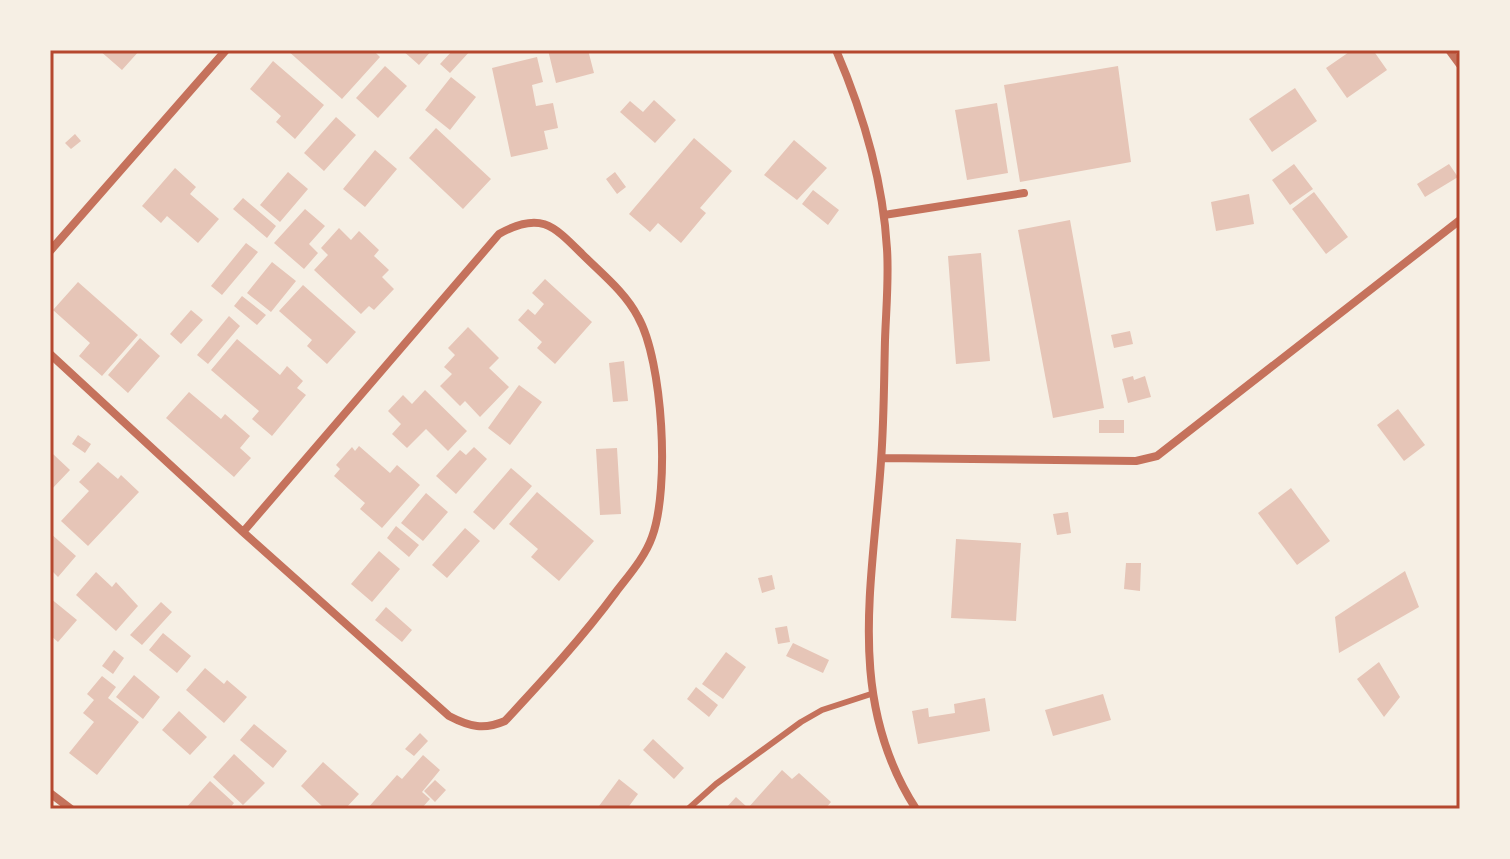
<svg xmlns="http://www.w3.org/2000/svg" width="1510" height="859" font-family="'Space Grotesk',sans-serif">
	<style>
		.building { fill: #e6c5b7 }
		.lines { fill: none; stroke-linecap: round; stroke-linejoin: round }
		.service { stroke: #c5725c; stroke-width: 6 }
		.minor { stroke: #c5725c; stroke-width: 8 }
		.neatline { fill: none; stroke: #b5482f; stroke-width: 3 }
	</style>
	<rect width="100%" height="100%" fill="#f6efe4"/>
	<path class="building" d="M99,50H140L122,70Z
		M287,50H373L380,57L342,99Z
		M402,50H432L419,65Z
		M453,50H471L450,73L440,64Z
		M548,50H588L594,73L556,83Z
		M1352,50H1373L1387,70L1347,98L1326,68Z
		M537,57L543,82L532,85L536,106L553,103L558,128L544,131L548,149L511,157L492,68Z
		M273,61L324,105L295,139L276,122L281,116L250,89Z
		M385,66L407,86L378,118L356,98Z
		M1118,66L1131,162L1020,182L1004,85Z
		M451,77L476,97L450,130L425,110Z
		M1295,88L1317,121L1272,152L1249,119Z
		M654,100L676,120L655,143L620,112L630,101L643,112Z
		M997,103L1008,173L967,180L955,110Z
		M336,117L356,135L324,171L304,153Z
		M436,128L491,179L463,209L409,158Z
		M75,134L81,141L71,149L65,143Z
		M694,138L732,171L700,208L706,213L681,243L658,223L650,232L629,214Z
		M794,140L827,168L797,200L764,175Z
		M375,150L397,169L365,207L343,189Z
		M1294,164L1313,189L1290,205L1272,180Z
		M1449,164L1458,177L1425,197L1417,184Z
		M175,168L196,187L190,194L219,219L198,243L167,216L161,223L142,206Z
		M288,172L308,189L280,222L260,205Z
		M615,172L626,187L617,194L606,179Z
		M813,190L839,210L828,225L802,204Z
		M1314,192L1348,237L1326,254L1292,209Z
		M1249,194L1254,224L1216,231L1211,202Z
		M243,198L276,226L267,238L233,209Z
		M305,209L325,226L309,244L318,253L304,269L274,243Z
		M1070,220L1104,408L1053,418L1018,230Z
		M339,228L351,240L359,231L379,250L374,256L389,270L382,277L394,289L374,310L369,306L361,314L314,270L328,255L321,248Z
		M246,243L258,252L222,295L211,286Z
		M981,253L990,361L956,364L948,256Z
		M272,262L296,281L271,312L247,293Z
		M545,279L592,322L555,364L537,348L542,342L518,320L528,309L535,315L544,304L532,293Z
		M78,282L138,335L102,376L79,356L90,343L53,310Z
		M303,285L356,332L327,364L307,346L312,340L279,311Z
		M242,296L266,315L257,325L234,306Z
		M191,310L203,320L181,344L170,334Z
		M229,316L240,326L208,364L197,355Z
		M468,327L499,358L489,368L509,387L480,417L465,401L460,406L440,386L452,374L444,367L455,355L448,348Z
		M1130,331L1133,344L1114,348L1111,335Z
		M140,338L160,356L128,393L108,375Z
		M237,339L280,375L287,366L303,381L297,388L306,395L272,436L252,419L259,411L211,370Z
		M624,361L628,401L613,402L609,363Z
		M1133,376L1134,380L1145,376L1151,397L1128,403L1122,379Z
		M519,385L542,402L510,445L488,428Z
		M425,390L467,431L448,451L426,429L407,448L392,434L401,424L388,411L403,395L412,404Z
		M189,392L221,419L225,414L250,436L240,448L251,458L234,477L166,418Z
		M1398,409L1425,445L1404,461L1377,425Z
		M1099,420H1124V433H1099Z
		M78,435L91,444L85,453L72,444Z
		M359,446L390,473L397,465L420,485L382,528L360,509L365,503L334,476L340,469L336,465L352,447L355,451Z
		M474,447L487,459L456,494L436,476L460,450L466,455Z
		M617,448L621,514L600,515L596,449Z
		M53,454L70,470L50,491V457Z
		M98,462L118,479L121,475L139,492L88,546L61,521L89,491L79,482Z
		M511,468L532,486L494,530L473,512Z
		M1291,488L1330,541L1297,565L1258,513Z
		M537,492L594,541L559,581L531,557L538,549L509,524Z
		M426,493L448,512L423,541L401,523Z
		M1068,512L1071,533L1057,535L1053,514Z
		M396,526L419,545L409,557L387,538Z
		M465,528L480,541L447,578L432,565Z
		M50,533L76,556L58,577L50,569Z
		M956,539L1021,543L1016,621L951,618Z
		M379,551L400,569L372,602L351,584Z
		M1126,563H1141L1140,591L1124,589Z
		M1405,571L1419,607L1339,653L1335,617Z
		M96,572L112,587L116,582L138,606L116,631L76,595Z
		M772,575L775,589L762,593L758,578Z
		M50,598L77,620L58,642L50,635Z
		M161,602L172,612L142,645L130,635Z
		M386,607L412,630L402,642L375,620Z
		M787,626L790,642L778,644L775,628Z
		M163,633L191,656L177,673L149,650Z
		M793,643L829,660L823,673L786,656Z
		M114,650L124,658L113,674L102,666Z
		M726,652L746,667L723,699L702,684Z
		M1379,662L1400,697L1384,717L1357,679Z
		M205,668L224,684L227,680L247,697L224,723L186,690Z
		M134,675L160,697L143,719L116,697Z
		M102,676L116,687L108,698L139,722L97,775L69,753L94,722L83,713L94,700L87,694Z
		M696,687L718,705L709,717L687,699Z
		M1103,694L1111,720L1053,736L1045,710Z
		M985,698L990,731L918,744L912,711L928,708L929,717L955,713L954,704Z
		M179,711L207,737L190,755L162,730Z
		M254,724L287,751L273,768L240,740Z
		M420,733L428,741L414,756L405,749Z
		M653,739L684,768L674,779L643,750Z
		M234,754L265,783L243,805L213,777Z
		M423,755L440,770L422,792L430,799L421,809H367L397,775L402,779Z
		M323,762L359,794L345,809H325L301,786Z
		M782,770L792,779L799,773L831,802L825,809H725L736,797L748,808Z
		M619,779L638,794L627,809H603L599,806Z
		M435,780L446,790L435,802L424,791Z
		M210,781L234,803L229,809H185Z"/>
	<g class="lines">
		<path class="service" d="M688,809L716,784L801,722L822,710L871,694"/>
		<path class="minor" d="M836,50C863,113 883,179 887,249C889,279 886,310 885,340C884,380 884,421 881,461C873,583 845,699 916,809
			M1449,50L1460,65
			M884,215L1024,193
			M50,251L226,50
			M50,354L243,532L449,716C470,727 484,730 505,721C544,679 582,638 616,592C629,575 645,557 652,537C670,489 663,361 638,317C625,292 602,274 582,254C553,225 540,211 499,234L243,532
			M882,458L1136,461L1157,456L1460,220
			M50,793L71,809"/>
	</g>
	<rect width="1510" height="859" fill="none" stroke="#f6efe4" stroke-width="104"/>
	<rect x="52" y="52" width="1406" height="755" class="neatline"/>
</svg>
